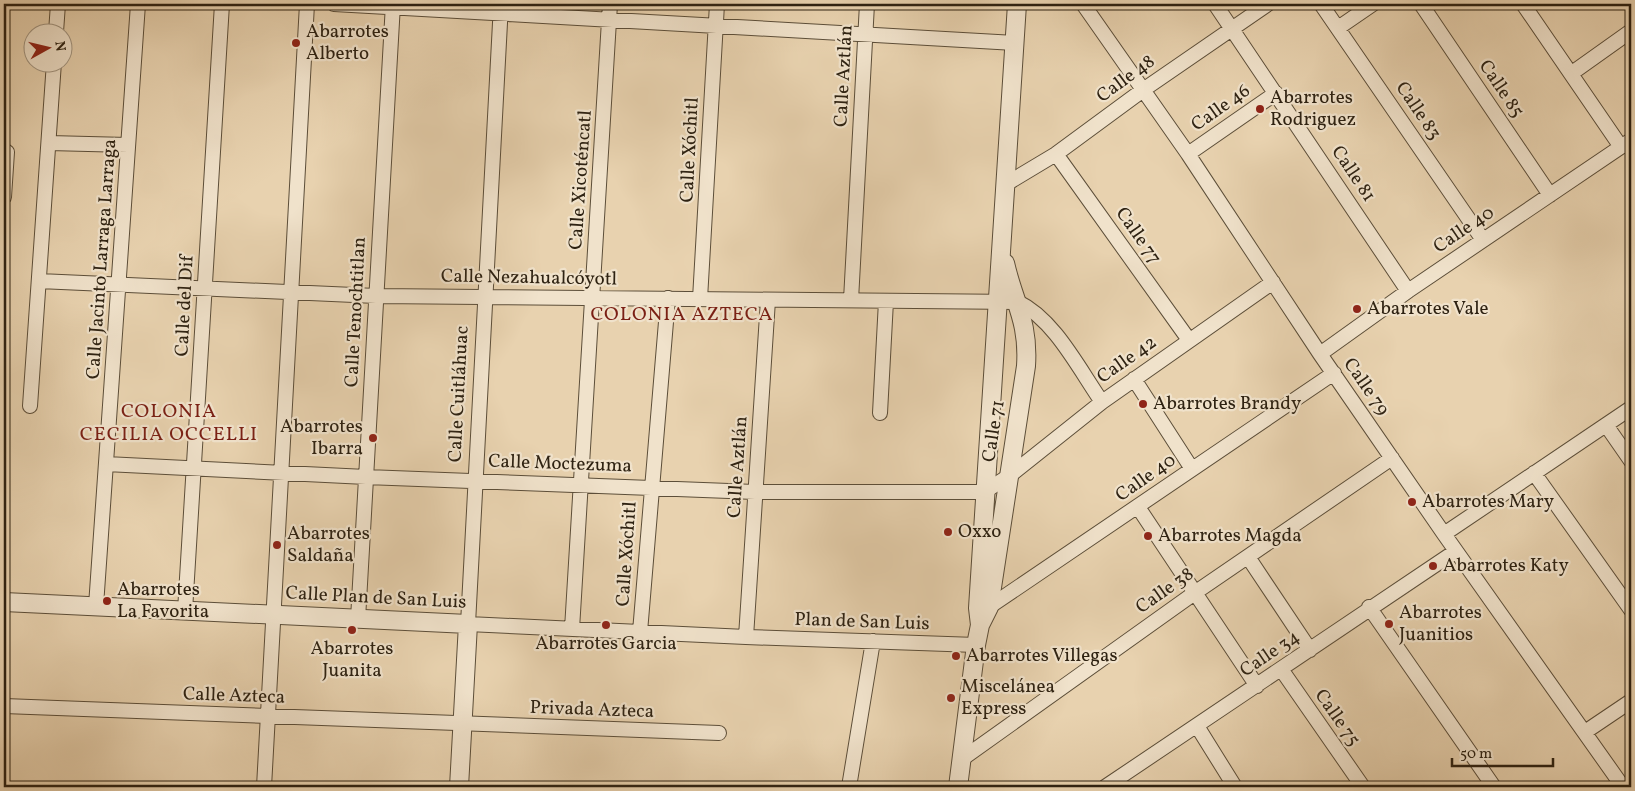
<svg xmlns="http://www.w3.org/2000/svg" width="1635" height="791" font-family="Vollkorn,serif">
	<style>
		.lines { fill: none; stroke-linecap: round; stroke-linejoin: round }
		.minor-casing { stroke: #5c4e39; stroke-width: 16 }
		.tertiary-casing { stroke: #5c4e39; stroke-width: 20 }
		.minor { stroke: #f0e2cb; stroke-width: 14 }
		.tertiary { stroke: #f0e2cb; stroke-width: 18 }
		.poi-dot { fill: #8f2418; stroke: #f0e2cb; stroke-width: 2 }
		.labels { text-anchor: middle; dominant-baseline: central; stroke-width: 4.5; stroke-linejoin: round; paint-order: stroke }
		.poi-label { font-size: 19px; fill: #2e2212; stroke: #f0e2cb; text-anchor: start }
		.street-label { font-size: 19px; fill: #2e2212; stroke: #f0e2cb }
		.neighbourhood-label { font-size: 20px; letter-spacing: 1px; fill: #7a1f14; stroke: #f0e2cb }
	</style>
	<rect width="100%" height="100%" fill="#e8d2af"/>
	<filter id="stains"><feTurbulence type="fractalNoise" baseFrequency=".004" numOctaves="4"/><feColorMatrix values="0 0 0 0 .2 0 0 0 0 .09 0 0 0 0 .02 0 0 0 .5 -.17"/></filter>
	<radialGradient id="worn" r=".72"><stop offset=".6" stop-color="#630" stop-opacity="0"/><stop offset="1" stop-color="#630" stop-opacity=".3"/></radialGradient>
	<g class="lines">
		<g class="minor-casing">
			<path id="minor" d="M334,4L1015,43
				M501,4L468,624L746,637L976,645
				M1083,4L1188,154L1320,354L1444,534L1623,787
				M1215,4L1408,291
				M1321,4L1483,240
				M1421,4L1550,195
				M1523,4L1621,147
				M1338,28L1373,4
				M56,32L58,4
				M1572,73L1631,31
				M49,143L128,145
				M1056,154L1189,340
				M1188,154L1276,93
				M1006,184L1056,154L1143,90L1268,4
				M4,197L7,152
				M39,281L376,296L1018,302C1054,319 1079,369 1102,402
				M700,299L717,4
				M851,300L867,4
				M1320,354L1408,291L1631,140
				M1134,379L1192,469
				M30,406L54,62
				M880,413L886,301
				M1606,425L1631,461
				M106,464L366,477L755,492H984L1009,476L1102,402L1273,282
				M1534,473L1631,610
				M1138,507L1257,686
				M1444,534L1631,408
				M1248,557L1310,650
				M96,606L138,4
				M984,607H989L1334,373
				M1369,607L1494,787
				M185,611L222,4
				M358,619L393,4
				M572,629L610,4
				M640,632L668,298
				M746,637L768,300
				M1281,669L1363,787
				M4,706L719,733
				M1197,726L1235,787
				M1585,732L1631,701
				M962,759L1196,592L1392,458
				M264,787L307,4
				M849,787L873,641
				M1105,787L1456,551"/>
		</g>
		<g class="tertiary-casing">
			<path id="tertiary" d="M4,602L468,624L459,787
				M980,625L978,608L1017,4
				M958,787L976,645L980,625L989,607L1026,366C1029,321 1014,303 1005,263"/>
		</g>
		<use href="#minor" class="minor"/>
		<use href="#tertiary" class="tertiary"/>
	</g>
	<g class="poi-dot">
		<circle cx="296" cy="43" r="5"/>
		<circle cx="1260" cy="109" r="5"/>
		<circle cx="1357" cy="309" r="5"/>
		<circle cx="1143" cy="404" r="5"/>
		<circle cx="373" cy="438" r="5"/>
		<circle cx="1412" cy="502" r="5"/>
		<circle cx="948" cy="532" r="5"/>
		<circle cx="1148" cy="536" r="5"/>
		<circle cx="277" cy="545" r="5"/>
		<circle cx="1433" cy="566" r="5"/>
		<circle cx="107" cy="601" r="5"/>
		<circle cx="1389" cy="624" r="5"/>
		<circle cx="606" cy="625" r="5"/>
		<circle cx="352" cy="630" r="5"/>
		<circle cx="956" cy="656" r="5"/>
		<circle cx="951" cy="698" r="5"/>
	</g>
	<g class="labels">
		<g class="poi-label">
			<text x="306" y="32">Abarrotes<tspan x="306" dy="22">Alberto</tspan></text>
			<text x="1270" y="98">Abarrotes<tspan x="1270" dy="22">Rodriguez</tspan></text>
			<text x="1367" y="309">Abarrotes Vale</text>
			<text x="1153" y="404">Abarrotes Brandy</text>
			<text x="363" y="427" text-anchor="end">Abarrotes<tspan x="363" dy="22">Ibarra</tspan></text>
			<text x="1422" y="502">Abarrotes Mary</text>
			<text x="958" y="532">Oxxo</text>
			<text x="287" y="534">Abarrotes<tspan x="287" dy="22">Saldaña</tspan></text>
			<text x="1158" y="536">Abarrotes Magda</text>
			<text x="1443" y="566">Abarrotes Katy</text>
			<text x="117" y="590">Abarrotes<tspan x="117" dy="22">La Favorita</tspan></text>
			<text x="1399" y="613">Abarrotes<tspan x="1399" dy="22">Juanitios</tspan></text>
			<text x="606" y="644" text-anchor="middle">Abarrotes Garcia</text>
			<text x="352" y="649" text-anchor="middle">Abarrotes<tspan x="352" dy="22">Juanita</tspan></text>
			<text x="966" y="656">Abarrotes Villegas</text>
			<text x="961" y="687">Miscelánea<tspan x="961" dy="22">Express</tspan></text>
		</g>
		<g class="street-label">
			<text transform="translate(844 76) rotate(-87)">Calle Aztlán</text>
			<text transform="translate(1126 79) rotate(-36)">Calle 48</text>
			<text transform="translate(1501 89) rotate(56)">Calle 85</text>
			<text transform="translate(1221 108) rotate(-35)">Calle 46</text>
			<text transform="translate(1418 111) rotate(56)">Calle 83</text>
			<text transform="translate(690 150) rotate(-87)">Calle Xóchitl</text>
			<text transform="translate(1353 174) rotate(56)">Calle 81</text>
			<text transform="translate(581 180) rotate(-86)">Calle Xicoténcatl</text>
			<text transform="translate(1464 230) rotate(-34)">Calle 40</text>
			<text transform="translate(1138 236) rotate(55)">Calle 77</text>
			<text transform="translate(102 259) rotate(-86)">Calle Jacinto Larraga Larraga</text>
			<text transform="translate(529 278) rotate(1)">Calle Nezahualcóyotl</text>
			<text transform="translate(185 306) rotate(-87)">Calle del Dif</text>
			<text transform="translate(356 312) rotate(-87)">Calle Tenochtitlan</text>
			<text transform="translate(1127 360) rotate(-35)">Calle 42</text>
			<text transform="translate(1366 387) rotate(55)">Calle 79</text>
			<text transform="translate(459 394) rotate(-87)">Calle Cuitláhuac</text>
			<text transform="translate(994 431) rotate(-81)">Calle 71</text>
			<text transform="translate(560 464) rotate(2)">Calle Moctezuma</text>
			<text transform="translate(738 467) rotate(-86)">Calle Aztlán</text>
			<text transform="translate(1146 478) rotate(-35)">Calle 40</text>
			<text transform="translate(627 554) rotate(-86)">Calle Xóchitl</text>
			<text transform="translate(1165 591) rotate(-35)">Calle 38</text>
			<text transform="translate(376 598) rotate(3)">Calle Plan de San Luis</text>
			<text transform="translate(862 622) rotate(2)">Plan de San Luis</text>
			<text transform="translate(1270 654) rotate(-34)">Calle 34</text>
			<text transform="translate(234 696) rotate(2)">Calle Azteca</text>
			<text transform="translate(592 710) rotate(2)">Privada Azteca</text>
			<text transform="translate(1337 718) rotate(55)">Calle 75</text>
		</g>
		<g class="neighbourhood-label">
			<text x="682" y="315">COLONIA AZTECA</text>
			<text x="169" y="412">COLONIA<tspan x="169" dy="23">CECILIA OCCELLI</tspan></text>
		</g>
	</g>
	<rect width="1635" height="791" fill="none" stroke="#e8d2af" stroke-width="20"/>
	<rect x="5" y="5" width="1625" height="781" fill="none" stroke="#2e2212" stroke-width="2.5"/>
	<rect x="10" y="10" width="1615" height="771" fill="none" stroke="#2e2212"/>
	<g transform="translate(48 48) rotate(82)"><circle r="24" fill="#f0e2cb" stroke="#a29581"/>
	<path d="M0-4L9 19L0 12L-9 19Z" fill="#8f2418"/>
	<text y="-8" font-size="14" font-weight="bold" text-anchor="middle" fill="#2e2212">N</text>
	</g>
	<path d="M1452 758v8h101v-8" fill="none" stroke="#2e2212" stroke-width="2.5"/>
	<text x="1460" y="758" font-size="15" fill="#2e2212" stroke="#f0e2cb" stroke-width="4" paint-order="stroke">50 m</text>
	<rect width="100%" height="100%" filter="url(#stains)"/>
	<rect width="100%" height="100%" fill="url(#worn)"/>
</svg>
